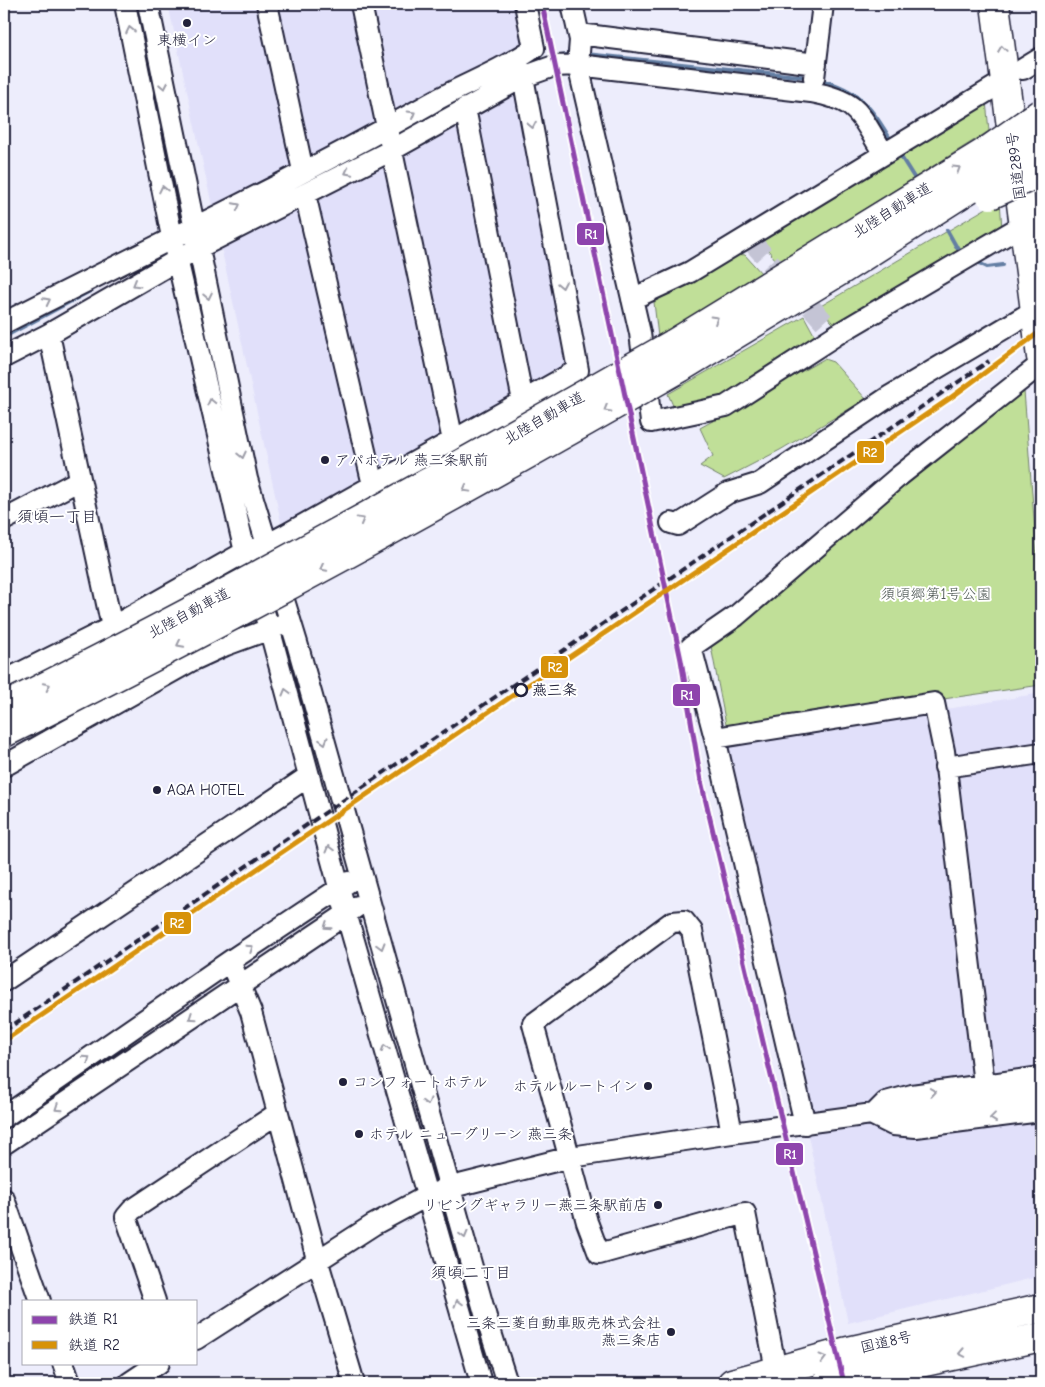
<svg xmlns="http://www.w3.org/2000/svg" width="1045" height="1387" font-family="'Comic Neue','Klee One',sans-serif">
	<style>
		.built { fill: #e1e0fa }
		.green { fill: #c0df98; stroke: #71806a }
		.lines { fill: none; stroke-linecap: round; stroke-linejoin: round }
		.stream { stroke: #637ea3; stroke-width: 4 }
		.minor-tunnel { stroke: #c4c4d5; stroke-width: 20; stroke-dasharray: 20 10; stroke-linecap: butt }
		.minor-casing { stroke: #22223b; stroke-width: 24 }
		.highway-casing { stroke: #22223b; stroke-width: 31 }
		.minor { stroke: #fff; stroke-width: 20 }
		.highway { stroke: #fff; stroke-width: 28 }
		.rail { stroke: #22223b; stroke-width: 4; stroke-dasharray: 8 4; stroke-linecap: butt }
		.highway-bridge-casing { stroke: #22223b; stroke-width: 31; stroke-linecap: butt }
		.highway-bridge { stroke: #fff; stroke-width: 28 }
		.rail-1-casing { stroke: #fff; stroke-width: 9 }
		.rail-2-casing { stroke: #fff; stroke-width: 9 }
		.rail-1 { stroke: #8e44ad; stroke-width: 5 }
		.rail-2 { stroke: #d79209; stroke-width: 5 }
		.oneway { stroke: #9c9ca7 }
		.poi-dot { fill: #22223b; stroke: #fff; stroke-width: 2 }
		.stop-dot { fill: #fff; stroke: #22223b; stroke-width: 2.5 }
		.labels { text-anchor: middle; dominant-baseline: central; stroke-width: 4; stroke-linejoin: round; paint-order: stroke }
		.poi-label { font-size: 15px; fill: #22223b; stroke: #fff; text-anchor: start }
		.street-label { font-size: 15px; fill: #22223b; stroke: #fff }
		.park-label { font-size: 15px; fill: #515b57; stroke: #fff }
		.stop-label { font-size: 15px; font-weight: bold; fill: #22223b; stroke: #fff; text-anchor: start }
		.neighbourhood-label { font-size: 16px; fill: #22223b; stroke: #fff }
		.line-badge { stroke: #fff; stroke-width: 2 }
		.badge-label { font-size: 14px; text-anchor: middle; font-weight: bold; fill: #fff }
	</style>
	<rect width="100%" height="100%" fill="#ededfc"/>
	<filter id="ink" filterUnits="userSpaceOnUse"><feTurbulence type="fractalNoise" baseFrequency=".02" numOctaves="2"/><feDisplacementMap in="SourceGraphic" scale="10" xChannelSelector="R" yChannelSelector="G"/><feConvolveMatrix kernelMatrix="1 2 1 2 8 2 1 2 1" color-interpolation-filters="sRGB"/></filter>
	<g filter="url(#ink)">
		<path class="built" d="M168,4H519L528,47L514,53L569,368L290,526L281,522Z
			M1034,4H1041V44L1038,42Z
			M1041,693V1276L848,1323L726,752L729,746Z"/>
		<path class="green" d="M986,101L989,131L778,263L762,242L764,237Z
			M1000,200L1002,229L838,329L819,307Z
			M736,254L745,255L762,274L658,337L654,302Z
			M804,316L816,338L722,403L678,417L668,394Z
			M824,359L833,362L866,399L780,450L724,479L700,466L713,456L700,428Z
			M1024,391L1041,608V685L727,730L710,641Z"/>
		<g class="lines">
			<path class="stream" d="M586,54L807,77
				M554,57L574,54
				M819,80C860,89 872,109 892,142
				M395,136L429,118
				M898,152L915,179
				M315,177L385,142
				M947,230L956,246L963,252
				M981,264L987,267L1003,265
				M4,337L92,290"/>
			<path class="minor-tunnel" d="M750,240L829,327"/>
			<g class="minor-casing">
				<path id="minor" d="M125,4L172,237L245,552L270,631L346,913L481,1383
					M148,4L247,479L297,643L486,1317L507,1383
					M267,4L303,171
					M361,4L453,441
					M572,4L580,40L578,65L640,333L651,422L726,406L836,335L1023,225
					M579,34L816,64
					M1023,69L1041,58
					M814,78L823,4
					M465,108L523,401
					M305,194L373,485
					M632,299L690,272L1006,80
					M4,323C146,250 292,182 431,103C464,84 502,71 534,48L525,4
					M49,334L112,627
					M4,357L49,334L198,248L392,150L523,77L554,66L578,65L811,92C861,101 859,115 884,154
					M4,520L80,480
					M671,523L678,525L728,493L760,483L890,396L1035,310
					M4,681L112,627L245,552L266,545L287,534L578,370L523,77L517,61
					M715,738L934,703L944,751L984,1084
					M4,766L191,661L226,645L281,625
					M945,767L1041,753
					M230,961L251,1012L317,1259L354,1383
					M4,981L309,776
					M1041,1077L912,1095L886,1102L873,1115L893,1125L916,1127L1041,1111
					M4,1117L230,961L349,882
					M805,1124L715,738L691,647L736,616L898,477L1041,364
					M732,1133L692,931L684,921L672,922L533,1024L587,1222L599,1254L745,1213L776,1370
					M4,1144L358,906
					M4,1199L40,1301
					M155,1301L126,1217L132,1210L278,1113
					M196,1339L373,1225L427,1196L452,1187L571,1157L732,1133L1041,1091
					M63,1363L70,1383
					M129,1383L159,1363"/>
			</g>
			<g class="highway-casing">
				<path id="highway" d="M995,4L1041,357
					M673,344L987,151
					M680,368L840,271L991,175
					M732,1383L844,1352L1041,1308
					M827,1383L1041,1337"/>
			</g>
			<use href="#minor" class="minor"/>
			<use href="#highway" class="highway"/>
			<path class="rail" d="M542,4L681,660L701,781L844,1383
				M4,1031L989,361
				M4,1041L949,399L1041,331"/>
			<g class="highway-bridge-casing">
				<path id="highway-bridge" d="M987,151L1041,113
					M991,175L1041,142
					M990,195L1041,172
					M4,707C231,594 452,470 673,344
					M4,733C234,619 457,495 680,368"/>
			</g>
			<use href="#highway-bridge" class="highway-bridge"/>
			<g class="rail-1-casing">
				<path id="rail-1" d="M542,4L681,660L701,781L844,1383"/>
			</g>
			<g class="rail-2-casing">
				<path id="rail-2" d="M4,1041L949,399L1041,331"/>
			</g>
			<use href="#rail-1" class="rail-1"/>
			<use href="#rail-2" class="rail-2"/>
		</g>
		<defs><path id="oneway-chevron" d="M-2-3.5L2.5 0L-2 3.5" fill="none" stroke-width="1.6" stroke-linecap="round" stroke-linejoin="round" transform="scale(1.25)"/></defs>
		<g class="oneway">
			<use href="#oneway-chevron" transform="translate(130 30) rotate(-102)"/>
			<use href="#oneway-chevron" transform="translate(1002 49) rotate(-98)"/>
			<use href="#oneway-chevron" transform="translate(164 86) rotate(79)"/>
			<use href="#oneway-chevron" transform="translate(412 114) rotate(-30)"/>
			<use href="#oneway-chevron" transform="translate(532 125) rotate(79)"/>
			<use href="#oneway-chevron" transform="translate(957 169) rotate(-32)"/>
			<use href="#oneway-chevron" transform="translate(348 172) rotate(153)"/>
			<use href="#oneway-chevron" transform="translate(163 189) rotate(-102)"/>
			<use href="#oneway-chevron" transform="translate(237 206) rotate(-27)"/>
			<use href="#oneway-chevron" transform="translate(136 284) rotate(150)"/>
			<use href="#oneway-chevron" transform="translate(562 285) rotate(79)"/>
			<use href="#oneway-chevron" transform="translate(208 296) rotate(78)"/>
			<use href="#oneway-chevron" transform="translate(47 301) rotate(-27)"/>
			<use href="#oneway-chevron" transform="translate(715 319) rotate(-31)"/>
			<use href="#oneway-chevron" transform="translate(211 402) rotate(-103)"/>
			<use href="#oneway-chevron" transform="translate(607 409) rotate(150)"/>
			<use href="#oneway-chevron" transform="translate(242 455) rotate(77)"/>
			<use href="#oneway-chevron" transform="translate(466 489) rotate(151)"/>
			<use href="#oneway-chevron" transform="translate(361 520) rotate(-29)"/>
			<use href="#oneway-chevron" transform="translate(323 568) rotate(152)"/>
			<use href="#oneway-chevron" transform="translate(180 644) rotate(153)"/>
			<use href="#oneway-chevron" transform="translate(47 686) rotate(-26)"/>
			<use href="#oneway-chevron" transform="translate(286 692) rotate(-105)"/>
			<use href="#oneway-chevron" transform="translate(324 741) rotate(74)"/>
			<use href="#oneway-chevron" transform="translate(329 849) rotate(-105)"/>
			<use href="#oneway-chevron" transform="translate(327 926) rotate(146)"/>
			<use href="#oneway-chevron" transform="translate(381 946) rotate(74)"/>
			<use href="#oneway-chevron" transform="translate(250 948) rotate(-34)"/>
			<use href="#oneway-chevron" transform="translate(192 1017) rotate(146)"/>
			<use href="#oneway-chevron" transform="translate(385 1048) rotate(-106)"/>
			<use href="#oneway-chevron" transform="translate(87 1059) rotate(-35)"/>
			<use href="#oneway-chevron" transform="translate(933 1092) rotate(-9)"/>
			<use href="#oneway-chevron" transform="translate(427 1102) rotate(74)"/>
			<use href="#oneway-chevron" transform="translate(58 1108) rotate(146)"/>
			<use href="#oneway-chevron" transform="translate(993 1118) rotate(173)"/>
			<use href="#oneway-chevron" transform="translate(464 1235) rotate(75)"/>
			<use href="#oneway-chevron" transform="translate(458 1303) rotate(-106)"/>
			<use href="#oneway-chevron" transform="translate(962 1353) rotate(169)"/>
			<use href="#oneway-chevron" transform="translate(823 1358) rotate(-15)"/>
		</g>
	</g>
	<g class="poi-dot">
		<circle cx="187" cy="23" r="5"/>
		<circle cx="325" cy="460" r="5"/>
		<circle cx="157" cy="790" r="5"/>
		<circle cx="343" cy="1082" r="5"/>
		<circle cx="648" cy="1086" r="5"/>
		<circle cx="359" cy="1134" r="5"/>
		<circle cx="658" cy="1205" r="5"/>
		<circle cx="671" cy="1332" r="5"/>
	</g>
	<circle class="stop-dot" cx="521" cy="690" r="6"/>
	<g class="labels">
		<g class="poi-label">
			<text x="187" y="40" text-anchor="middle">東横イン</text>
			<text x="335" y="460">アパホテル 燕三条駅前</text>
			<text x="167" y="790">AQA HOTEL</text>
			<text x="353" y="1082">コンフォートホテル</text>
			<text x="638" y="1086" text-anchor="end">ホテル ルートイン</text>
			<text x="369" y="1134">ホテル ニューグリーン 燕三条</text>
			<text x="648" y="1205" text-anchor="end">リビングギャラリー燕三条駅前店</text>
			<text x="661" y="1323" text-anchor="end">三条三菱自動車販売株式会社<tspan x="661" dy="17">燕三条店</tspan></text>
		</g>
		<g class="street-label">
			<text transform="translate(1016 166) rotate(-97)">国道289号</text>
			<text transform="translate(892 210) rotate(-32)">北陸自動車道</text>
			<text transform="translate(544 418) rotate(-30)">北陸自動車道</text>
			<text transform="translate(189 613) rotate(-28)">北陸自動車道</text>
			<text transform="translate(886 1342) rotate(-13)">国道8号</text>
		</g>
		<g class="park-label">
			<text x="936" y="594">須頃郷第1号公園</text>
		</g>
		<g class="stop-label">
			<text x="532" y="690">燕三条</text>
		</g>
		<g class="neighbourhood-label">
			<text x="57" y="517">須頃一丁目</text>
			<text x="471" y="1273">須頃二丁目</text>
		</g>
	</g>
	<g class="line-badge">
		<rect x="576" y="222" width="29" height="24" rx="5" fill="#8e44ad"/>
		<rect x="856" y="440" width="29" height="24" rx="5" fill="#d79209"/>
		<rect x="540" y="655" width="29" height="24" rx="5" fill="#d79209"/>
		<rect x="672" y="683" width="29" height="24" rx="5" fill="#8e44ad"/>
		<rect x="163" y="911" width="29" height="24" rx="5" fill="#d79209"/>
		<rect x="775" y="1142" width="29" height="24" rx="5" fill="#8e44ad"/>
	</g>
	<g class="badge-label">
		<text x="591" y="239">R1</text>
		<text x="870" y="457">R2</text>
		<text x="555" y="672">R2</text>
		<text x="687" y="700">R1</text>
		<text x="177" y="928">R2</text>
		<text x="790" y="1159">R1</text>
	</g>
	<rect width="1045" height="1387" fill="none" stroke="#fff" stroke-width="20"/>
	<rect x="10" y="10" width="1025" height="1367" fill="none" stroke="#22223b" stroke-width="2" filter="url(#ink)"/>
	<rect x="22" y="1300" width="175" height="65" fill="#ffffff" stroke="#a7a7b1"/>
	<rect x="32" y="1316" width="25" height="8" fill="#8e44ad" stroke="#a7a7b1"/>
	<text x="68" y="1324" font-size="15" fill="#22223b">鉄道 R1</text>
	<rect x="32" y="1341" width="25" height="8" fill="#d79209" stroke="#a7a7b1"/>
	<text x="68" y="1350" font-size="15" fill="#22223b">鉄道 R2</text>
</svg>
